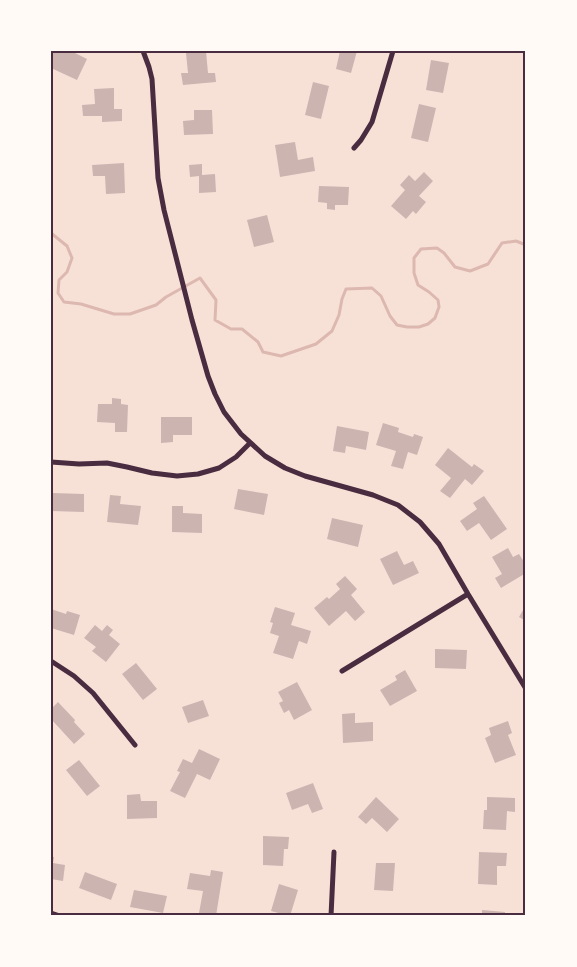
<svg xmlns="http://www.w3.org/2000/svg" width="577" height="967" font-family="Signika,sans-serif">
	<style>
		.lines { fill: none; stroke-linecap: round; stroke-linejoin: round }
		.stream { stroke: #dcb8b0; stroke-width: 3 }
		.building { fill: #ccb4b1 }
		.minor { stroke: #4a2c40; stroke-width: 5 }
		.neatline { fill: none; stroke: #4a2c40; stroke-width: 2 }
	</style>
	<rect width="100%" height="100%" fill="#f7e1d7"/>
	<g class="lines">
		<path class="stream" d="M51,233L67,246L72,258L67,272L59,280L58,293L64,302L81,304L114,314H130L156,305L166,297L200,278L216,300L215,320L231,329H242L258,342L263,352L281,356L316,344L332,331L339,315L342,299L346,289L372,288L381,296L390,316L397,325L407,327H419L428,324L435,318L439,307L438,300L429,292L418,285L414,273V258L421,249L437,248L444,253L455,267L470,271L488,264L502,243L516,241L526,245"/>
	</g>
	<path class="building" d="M51,51H71L87,59L77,80L51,68Z
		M206,51L208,73H215L216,82L183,85L181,73H188L186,53Z
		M340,51H357L351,73L336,69Z
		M431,60L449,63L443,93L426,90Z
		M313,82L329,86L321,119L305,115Z
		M114,88V109H122V121L102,122V116H83L82,105L95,104L94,89Z
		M419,104L436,108L428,142L411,138Z
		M194,110H212L213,134L184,135L183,121L194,120Z
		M295,142L298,160L313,157L315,171L280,177L275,145Z
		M124,163L125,193L106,194L105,176H93L92,165Z
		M202,164V175L215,174L216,192L199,193V176L190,177L189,165Z
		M424,172L433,181L419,196L426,202L416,214L413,211L406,219L391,206L405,190L400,185L409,175L415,181Z
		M319,186L349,187L348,205H335V210L327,209V203L318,202Z
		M267,215L274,242L254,247L247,220Z
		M112,398L121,399V404L128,405L127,432H115V423L97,422L98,404H112Z
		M161,417H192V435H173V442L161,443Z
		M383,423L399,428L398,432L413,437L414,434L423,437L417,455L408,452L403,469L391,466L396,451L376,445Z
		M337,426L369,432L366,450L346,446L345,453L333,451Z
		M448,448L472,467L474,464L484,471L472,485L465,479L450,498L440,491L451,478L435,465Z
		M238,489L268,494L264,515L234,509Z
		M52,493L84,494V512L51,511Z
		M110,495L121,496L120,504L141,506L138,525L107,522Z
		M484,496L507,529L491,540L479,523L467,531L460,521L477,509L473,503Z
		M172,506H183V513L202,514V533L172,532Z
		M332,518L363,525L358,547L327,539Z
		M508,548L513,557L519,554L526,565V573L501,588L495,578L502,574L492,557Z
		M397,551L404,565L413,561L419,573L393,585L380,559Z
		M345,576L357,589L351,595L365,612L355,621L346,611L329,626L314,608L327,597L329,599L340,589L336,584Z
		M526,605V621L519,617Z
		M275,607L295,613L291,625L311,631L307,644L299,641L293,659L273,653L279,636L270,633L273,623L270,622Z
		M51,609L66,614L67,611L80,615L74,635L51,628Z
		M95,625L102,631L107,625L113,630L109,635L120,644L106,662L92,651L96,647L84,638Z
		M435,649L467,650L466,669L435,668Z
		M136,663L157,689L143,700L122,674Z
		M405,670L417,691L390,706L380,690L397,680L395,676Z
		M297,682L312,710L294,720L289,710L284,713L279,703L283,701L278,692Z
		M203,700L209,716L188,723L182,707Z
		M58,702L75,720L74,722L85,734L74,744L51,719V709Z
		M355,713V723L373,722V741L343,743L342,714Z
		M508,721L512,733L508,735L516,755L495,763L485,738L491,735L489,728Z
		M199,749L220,759L210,780L197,774L185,798L170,791L180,772L177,771L183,759L192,763Z
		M79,760L100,786L87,796L66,770Z
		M313,783L323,809L312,813L308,804L292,810L286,793Z
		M140,794L141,801H157V818L127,819V795Z
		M376,797L399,819L387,832L372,818L366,824L358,817Z
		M487,797L515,798V812L507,811L506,830L483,829L484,810H487Z
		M263,836L289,837L288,849H284L283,866L263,865Z
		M479,852L507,853L506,866H497V885L478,884Z
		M51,857H54L53,863L65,865L63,881L51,879Z
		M376,863H395L393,891L374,890Z
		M211,870L223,872L216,916L199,913L203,891L187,889L190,873L210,876Z
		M85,872L117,884L111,900L79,888Z
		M279,884L298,890L290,916L271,911Z
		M134,890L167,896L163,913L130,907Z
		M482,910L505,912V916H482Z"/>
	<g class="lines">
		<path class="minor" d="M143,51L149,67L152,79L158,178L164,210L192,320L208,376L215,394L224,412L241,434L265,456L285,468L305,476L373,495L398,505L420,522L439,544L468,594L526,689
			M354,148L361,140L372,122L393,51
			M51,462L79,464L107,463L127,467L152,473L177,476L198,474L219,468L236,457L250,443
			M51,661L74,676L93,693L135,745
			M342,671L468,594
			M51,913L60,916
			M331,916L334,852"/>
	</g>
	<rect width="577" height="967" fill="none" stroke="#fffaf5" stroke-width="105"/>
	<rect x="52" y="52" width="472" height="862" class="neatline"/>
</svg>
